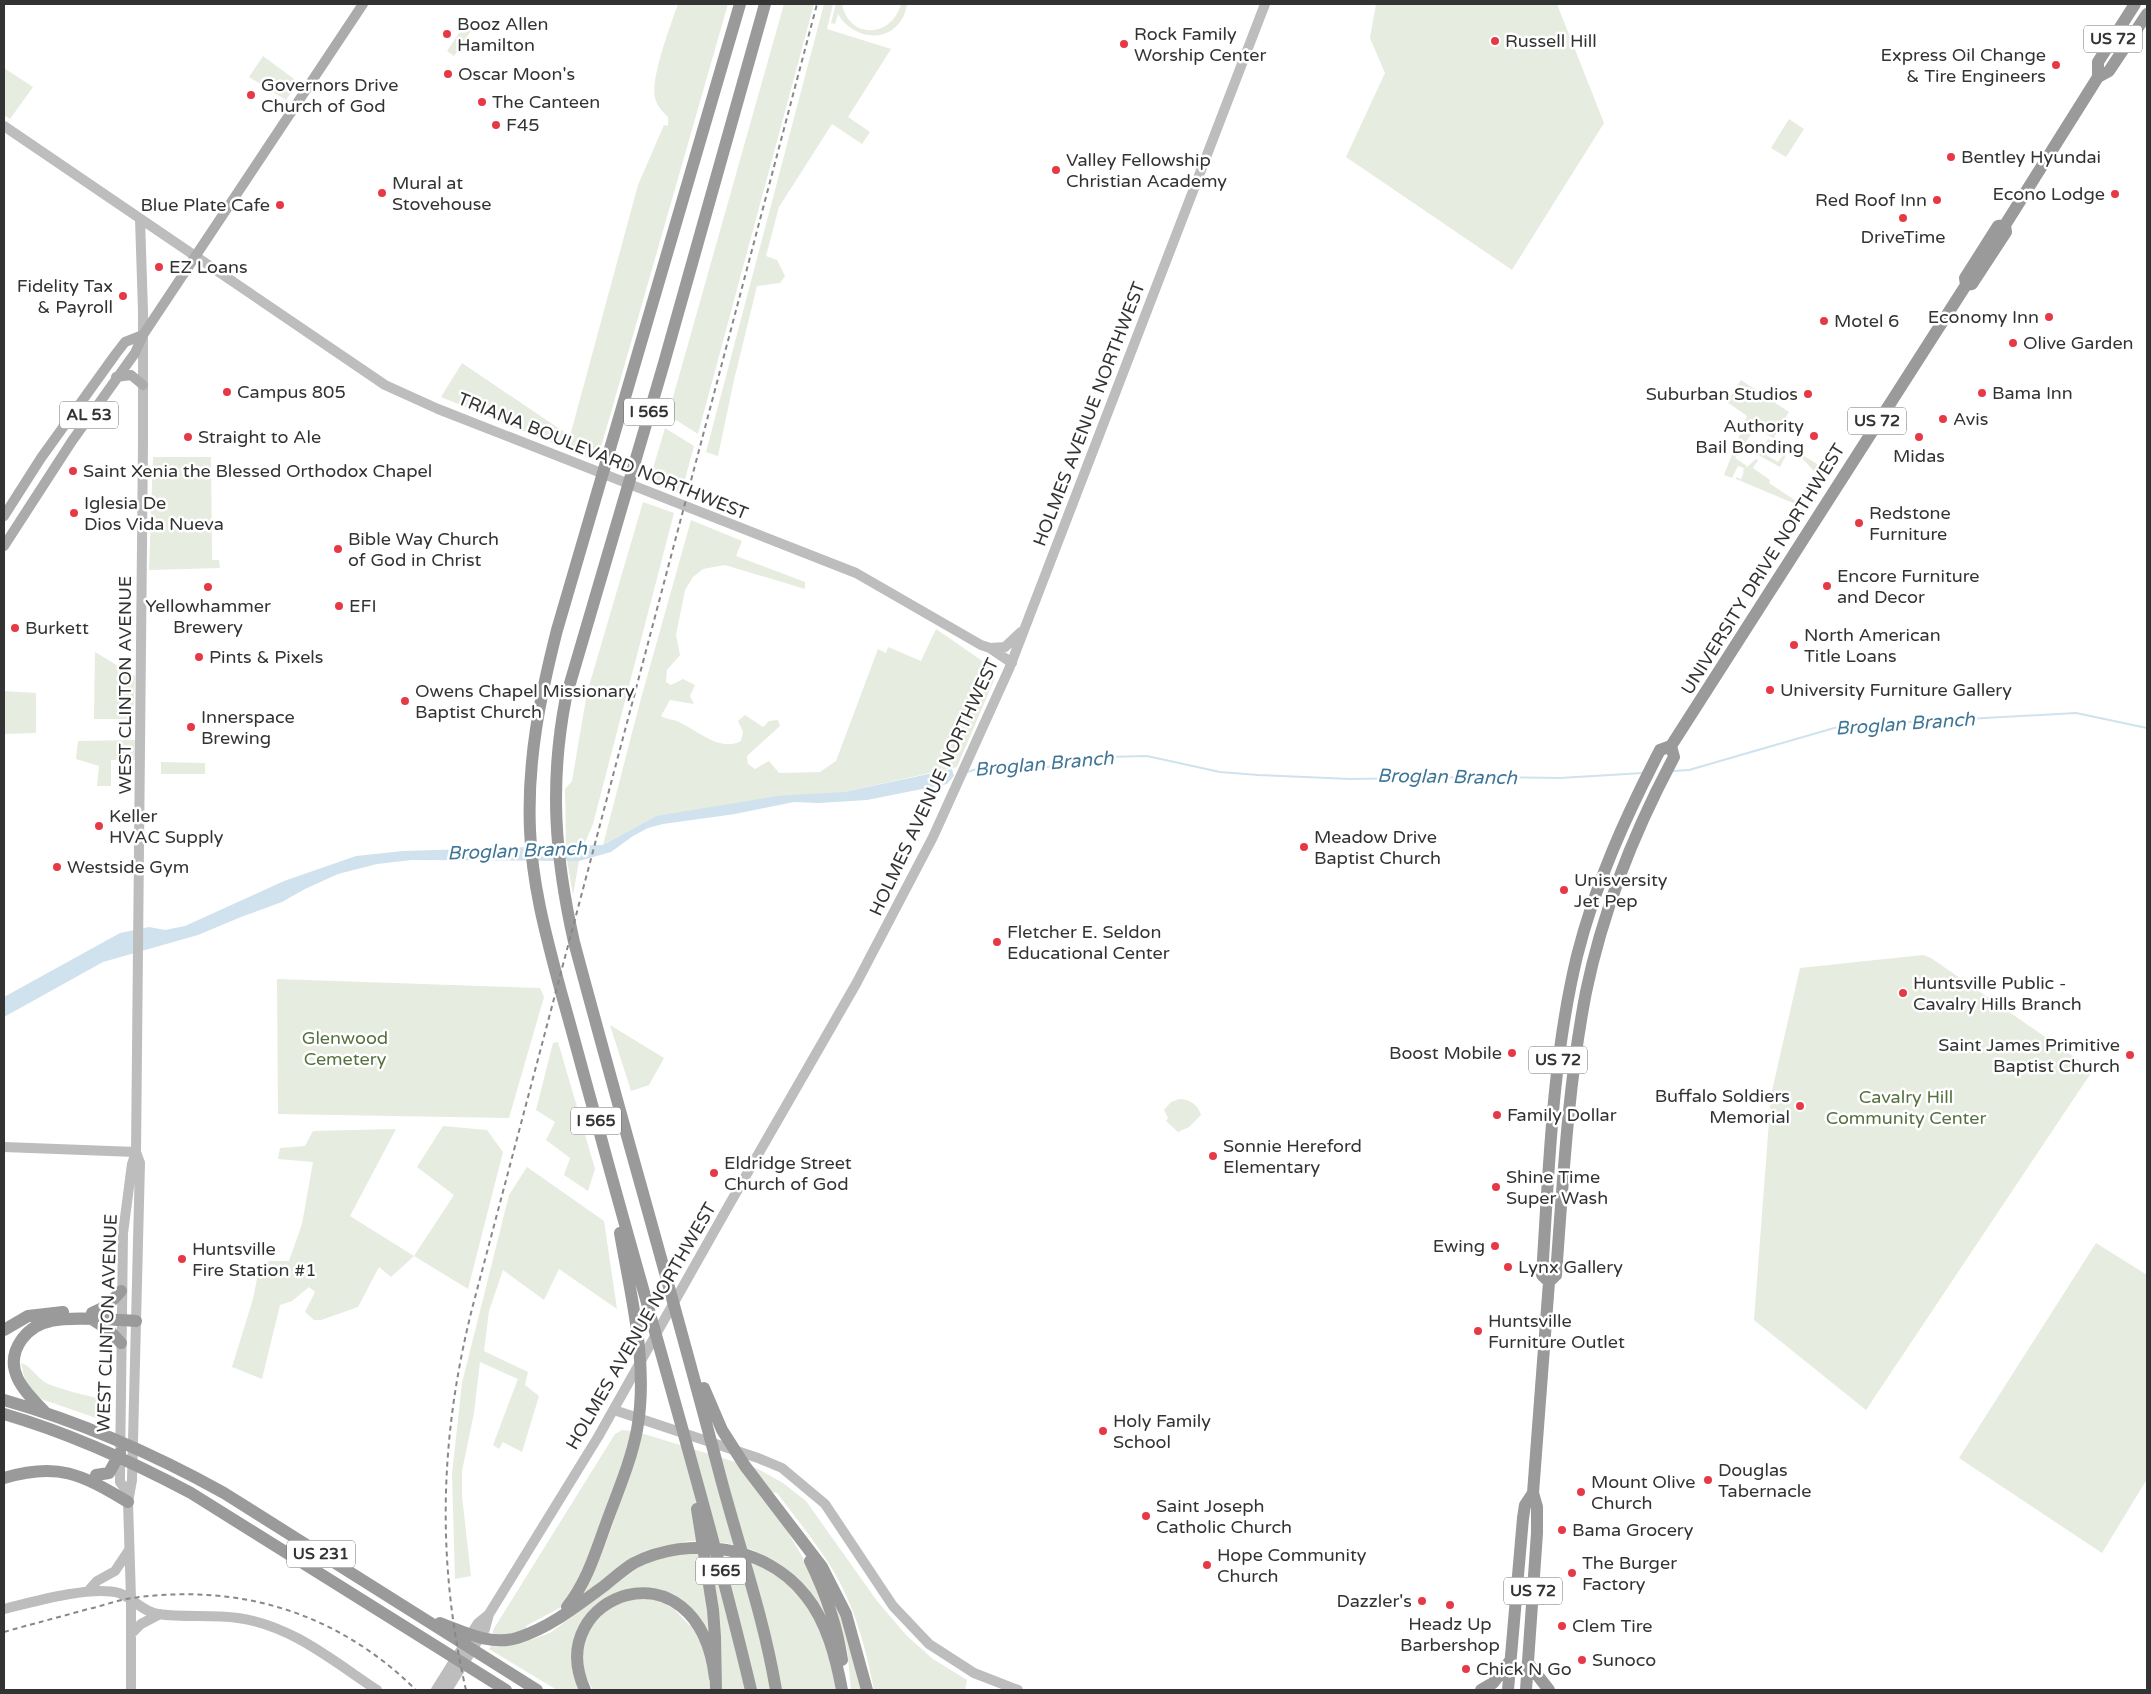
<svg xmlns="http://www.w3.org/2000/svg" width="2151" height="1694" font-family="'Varela Round',sans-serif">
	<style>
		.green { fill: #e6ecdf }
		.water { fill: #cfe2ee }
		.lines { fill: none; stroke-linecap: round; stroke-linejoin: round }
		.stream { stroke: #cfe2ee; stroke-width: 2 }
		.secondary { stroke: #bdbdbd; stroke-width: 10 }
		.primary { stroke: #ababab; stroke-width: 10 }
		.highway { stroke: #9a9a9a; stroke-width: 12 }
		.rail { stroke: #888; stroke-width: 2; stroke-dasharray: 5 4; stroke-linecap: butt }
		.poi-dot { fill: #e63946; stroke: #fff; stroke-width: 2 }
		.labels { text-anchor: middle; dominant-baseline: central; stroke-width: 5; stroke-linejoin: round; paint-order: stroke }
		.shield { fill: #fff; stroke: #707070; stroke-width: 1 }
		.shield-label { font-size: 16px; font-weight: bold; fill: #333 }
		.poi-label { font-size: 18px; fill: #333; stroke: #fff; text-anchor: start }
		.street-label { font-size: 18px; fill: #333; stroke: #fff }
		.park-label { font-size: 18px; fill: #56703f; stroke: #fff }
		.water-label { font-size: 19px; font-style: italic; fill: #3f7597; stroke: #fff }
	</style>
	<rect width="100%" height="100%" fill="#fff"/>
	<path class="green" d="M678,4H728L597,461L441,397L462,363L570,436L638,185L664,125L668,126V117C662,111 657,106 655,98C650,79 671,24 678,4Z
		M784,4H814L698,434L668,415Z
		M824,4H833L827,29L891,49L848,117L870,132L862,144L832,124L779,207L766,256L777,260L785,276L780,283L757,286L734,380L718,456L706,452Z
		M836,4H842C849,40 892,38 901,4H907C906,10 904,17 900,22C883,45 850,36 838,14L835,24L831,23Z
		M1376,4H1557L1604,123L1512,270L1346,157L1385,73L1370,38Z
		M468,20L475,25L454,56L447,51Z
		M263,56L298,82L286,100L249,77Z
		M4,68L33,87L10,119L4,115Z
		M1789,119L1804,129L1786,157L1771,148Z
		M1741,380L1789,412L1774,437L1828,471L1826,476L1814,471L1800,456L1756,427L1735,458L1747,466L1742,474L1744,468L1738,466L1732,478L1724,475L1747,416L1727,402Z
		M665,428L694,446L681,494L649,482Z
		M1768,439L1788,451L1780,467L1760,456L1759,454L1762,449L1765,450L1763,453L1778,462L1786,451L1771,441L1768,446L1765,444Z
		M153,457H211L212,560H219L220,568L149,570Z
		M1756,459L1758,460L1753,468L1770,480L1769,483L1796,501L1799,498L1806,505L1805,508L1736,479V477L1741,479L1745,469Z
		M1812,480H1817L1820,484L1812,497H1809L1804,491Z
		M643,502L674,513L593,824L584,845L566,846L565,789L572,781L587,693Z
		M691,520L742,541L736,556L805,582V589L725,565L703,569L693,577L685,590L676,635L680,655L667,670L666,682L671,685L683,679L695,685L690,696L694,704L670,700L661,716C667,720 673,719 679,722C698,731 720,752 741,741L743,732L738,721L745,715L763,727L769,721L778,720L780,726L747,756L748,764L755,769L769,761L779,773L820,772L836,761L878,649L886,653L888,647L921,661L936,629L994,669L995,678L957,767L844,792L656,816L603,845L640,702Z
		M95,652L135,676L133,719H94Z
		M4,691L36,693V733L4,734Z
		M135,740V760H111V786H97L99,766L76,759L78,741Z
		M161,762L205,763V774H161Z
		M567,860L579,861L573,895Z
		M1923,955L1931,958L2093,1070L1866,1410L1754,1320L1771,1095L1800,968Z
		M277,979L540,988L544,997L509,1118L278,1114Z
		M610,1025L664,1058L649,1085L631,1091Z
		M558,1042L595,1169L588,1191L564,1175L570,1158L546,1140L555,1122L536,1110L553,1043Z
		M1179,1099C1190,1099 1198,1105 1201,1115L1189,1127L1178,1132L1166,1121L1168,1118L1164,1110L1171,1102Z
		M443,1126L487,1130L503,1152L468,1289L414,1256L391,1277L379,1267L358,1307L321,1320H314L305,1312L315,1292L309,1287L292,1301L280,1305L262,1379L232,1367L253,1299L260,1264L270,1261H289L302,1224L313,1162L278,1159L280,1148L305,1146L313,1131L396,1129L350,1216L414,1256L454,1195L417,1167Z
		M527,1167L604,1221L617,1309L559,1269L544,1300L503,1270L489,1311L484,1351L528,1372L525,1385L539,1396L522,1452L503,1442L499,1449L493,1445L518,1379L480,1362L474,1413L462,1471V1496L471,1576L455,1579L452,1474L462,1383L509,1195Z
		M2096,1243L2147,1275V1479L2102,1553L1959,1458Z
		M21,1363C32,1366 37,1379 48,1384C68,1392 91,1396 112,1402L111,1417L99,1419L44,1400L34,1395L26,1384Z
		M622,1430L631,1431L628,1446L583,1575L563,1606L526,1626L530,1640L550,1633L639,1567L670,1553L693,1551L756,1562L771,1570L803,1599L823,1633L837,1690H593L583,1671L582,1652L589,1629L611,1606L641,1598L660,1601L674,1609L690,1626L700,1618C657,1561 564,1596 572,1669C573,1676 577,1683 580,1690H557L489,1649L492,1645L493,1630L615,1434Z
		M641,1433L758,1469L783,1483L806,1501L877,1601L907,1636L933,1659L967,1680L965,1690H874C866,1648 854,1604 831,1567C815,1541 795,1517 777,1493L756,1489L786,1529L806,1563L835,1636L805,1586L785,1568L753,1550L726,1543L688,1541L642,1554L583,1595C609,1544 625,1488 641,1433Z
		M837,1600L863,1690H851L847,1648L834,1603Z"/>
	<path class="water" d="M952,769L954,776L947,784L867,800L819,803L794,802L735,814L663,824L648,828L633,836L611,852L579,861L412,860L377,864L338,874L305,889L282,902L241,917L198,935L103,962L4,1017V997L120,933L149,927L165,930L185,926L284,881L356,856L403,851L603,845L656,816L777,796L844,792Z"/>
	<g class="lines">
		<path class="stream" d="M1673,771L1689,770L1841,726L2076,713L2147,728
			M967,772L984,767L1006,769L1047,767L1106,757L1147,756L1220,772L1258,775L1350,779L1474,777L1560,778L1643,773"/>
		<path class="secondary" d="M4,126L385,385L438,409L856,573L981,645L990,648L1012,663
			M990,648L1005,647L1021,632
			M4,1147L136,1152
			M614,1410L758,1458L782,1468L825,1504L893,1606L929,1644L974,1673L1018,1690
			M128,1493L120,1482V1470L123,1233L132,1164L136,1152
			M89,1590L97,1581L115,1571L129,1550
			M4,1609C32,1602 92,1585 119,1593C133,1598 143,1612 158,1614C184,1618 211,1614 238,1618C291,1625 333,1661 377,1690
			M131,1634L141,1624L160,1614
			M131,1690V1598L128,1502L132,1480L140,1163L136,1152L143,443V311L140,219
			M436,1690L478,1623L489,1614
			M447,1690L485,1629L489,1614L502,1593L598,1437L729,1205L856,984L933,837L1009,669L1265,4"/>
		<path class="primary" d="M116,377L131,375L143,385
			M4,516L41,458L115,355L125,342L143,335
			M4,546L72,441L135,353L143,335L363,4"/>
		<path class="highway" d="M740,4L557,630C540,697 527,761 530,830C532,886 547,939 561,992C573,1034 584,1076 596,1119C647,1309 705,1498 751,1690
			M765,4L664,363L566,697C549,784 555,857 574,942C622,1122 674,1300 721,1479C740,1550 764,1618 776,1690
			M2098,77L2109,71L2147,14
			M1966,285L1972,284L2006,232L2005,225
			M1549,1282L1542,1275C1549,1169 1552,1060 1577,956C1595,884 1626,816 1660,750L1671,746L1966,285L1965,278L1998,226L2005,225L2098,77V62L2135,4
			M92,1313L107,1306L121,1291
			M93,1320L109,1330L121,1343
			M4,1330L28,1316L63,1312
			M704,1388L722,1430L745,1466L822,1567L846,1614L867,1690
			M4,1400C81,1422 154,1454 224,1493L537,1690
			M44,1411C24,1391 1,1368 22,1339C29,1330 39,1323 51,1321C72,1316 112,1320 136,1321
			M4,1414C69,1433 131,1461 191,1493L506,1690
			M96,1475L109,1473L120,1453
			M4,1478C58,1462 81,1474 128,1502
			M697,1509L713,1610L715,1637L716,1690
			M810,1561C826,1594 837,1624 842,1660
			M567,1607C587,1582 596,1551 607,1521C618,1491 631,1461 637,1430C649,1365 631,1297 620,1233
			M440,1623C464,1632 491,1646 517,1638C549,1628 577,1606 604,1586C614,1578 624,1569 634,1563C690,1535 766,1545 806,1596C827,1622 836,1658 842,1690
			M1528,1663L1549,1690
			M585,1690C541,1595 698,1536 715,1678
			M1481,1690L1493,1683L1510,1661
			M1508,1690L1523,1518L1525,1505L1533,1493
			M1526,1690L1537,1533V1507L1533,1493L1549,1282L1556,1275C1563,1180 1568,1085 1586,992C1603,910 1635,830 1674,757L1671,746"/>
		<path class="rail" d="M4,1632C32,1624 60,1617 88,1609C103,1606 117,1600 132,1598C241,1583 338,1613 416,1690
			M466,1690C436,1559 440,1434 473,1305L817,4"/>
	</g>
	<g class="poi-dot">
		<circle cx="447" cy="34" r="5"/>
		<circle cx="1495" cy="41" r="5"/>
		<circle cx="1124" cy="44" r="5"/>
		<circle cx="2056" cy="65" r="5"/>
		<circle cx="448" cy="74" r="5"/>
		<circle cx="251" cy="95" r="5"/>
		<circle cx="482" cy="102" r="5"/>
		<circle cx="496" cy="125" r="5"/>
		<circle cx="1951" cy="157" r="5"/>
		<circle cx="1056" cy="170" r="5"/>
		<circle cx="382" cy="193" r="5"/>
		<circle cx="2115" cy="194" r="5"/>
		<circle cx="1937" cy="200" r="5"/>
		<circle cx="280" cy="205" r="5"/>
		<circle cx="1903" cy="218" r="5"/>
		<circle cx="159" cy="267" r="5"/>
		<circle cx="123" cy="296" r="5"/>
		<circle cx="2049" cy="317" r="5"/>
		<circle cx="1824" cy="321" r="5"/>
		<circle cx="2013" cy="343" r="5"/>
		<circle cx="227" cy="392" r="5"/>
		<circle cx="1982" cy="393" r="5"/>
		<circle cx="1808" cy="394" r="5"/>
		<circle cx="1943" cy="419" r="5"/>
		<circle cx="1814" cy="436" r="5"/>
		<circle cx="188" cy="437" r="5"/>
		<circle cx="1919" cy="437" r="5"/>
		<circle cx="73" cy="471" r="5"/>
		<circle cx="74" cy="513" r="5"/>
		<circle cx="1859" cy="523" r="5"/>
		<circle cx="338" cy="549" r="5"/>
		<circle cx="1827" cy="586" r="5"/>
		<circle cx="208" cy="587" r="5"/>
		<circle cx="339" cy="606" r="5"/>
		<circle cx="15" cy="628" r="5"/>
		<circle cx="1794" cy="645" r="5"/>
		<circle cx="199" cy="657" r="5"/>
		<circle cx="1770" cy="690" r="5"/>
		<circle cx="405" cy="701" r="5"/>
		<circle cx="191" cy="727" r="5"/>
		<circle cx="99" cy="826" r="5"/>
		<circle cx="1304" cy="847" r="5"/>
		<circle cx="57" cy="867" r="5"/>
		<circle cx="1564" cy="890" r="5"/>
		<circle cx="997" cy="942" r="5"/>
		<circle cx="1903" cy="993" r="5"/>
		<circle cx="1512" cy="1053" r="5"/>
		<circle cx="2130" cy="1055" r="5"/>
		<circle cx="1800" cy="1106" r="5"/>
		<circle cx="1497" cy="1115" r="5"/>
		<circle cx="1213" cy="1156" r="5"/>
		<circle cx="714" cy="1173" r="5"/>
		<circle cx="1496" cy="1187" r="5"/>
		<circle cx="1495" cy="1246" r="5"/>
		<circle cx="182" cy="1259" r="5"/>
		<circle cx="1508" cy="1267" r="5"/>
		<circle cx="1478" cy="1331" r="5"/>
		<circle cx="1103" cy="1431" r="5"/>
		<circle cx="1708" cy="1480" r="5"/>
		<circle cx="1581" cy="1492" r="5"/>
		<circle cx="1146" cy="1516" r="5"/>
		<circle cx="1562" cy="1530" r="5"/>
		<circle cx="1207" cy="1565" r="5"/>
		<circle cx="1572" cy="1573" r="5"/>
		<circle cx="1422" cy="1601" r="5"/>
		<circle cx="1450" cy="1605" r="5"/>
		<circle cx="1562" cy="1626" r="5"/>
		<circle cx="1582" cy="1660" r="5"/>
		<circle cx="1466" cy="1669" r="5"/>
	</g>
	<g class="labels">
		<g class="shield">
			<rect x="2084" y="25.5" width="58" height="27" rx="4"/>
			<rect x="624" y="398.5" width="50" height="27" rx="4"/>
			<rect x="60" y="401.5" width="58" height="27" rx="4"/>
			<rect x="1848" y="407.5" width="58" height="27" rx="4"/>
			<rect x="1529" y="1046.5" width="58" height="27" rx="4"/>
			<rect x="571" y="1107.5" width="50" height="27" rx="4"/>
			<rect x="287" y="1540.5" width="68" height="27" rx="4"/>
			<rect x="696" y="1557.5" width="50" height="27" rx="4"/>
			<rect x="1504" y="1577.5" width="58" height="27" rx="4"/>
		</g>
		<g class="shield-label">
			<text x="2113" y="39">US 72</text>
			<text x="649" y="412">I 565</text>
			<text x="89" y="415">AL 53</text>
			<text x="1877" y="421">US 72</text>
			<text x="1558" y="1060">US 72</text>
			<text x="596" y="1121">I 565</text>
			<text x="321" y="1554">US 231</text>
			<text x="721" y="1571">I 565</text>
			<text x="1533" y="1591">US 72</text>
		</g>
		<g class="poi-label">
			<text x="457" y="24">Booz Allen<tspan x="457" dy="21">Hamilton</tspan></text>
			<text x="1134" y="34">Rock Family<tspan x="1134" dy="21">Worship Center</tspan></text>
			<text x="1505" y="41">Russell Hill</text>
			<text x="2046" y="55" text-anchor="end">Express Oil Change<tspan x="2046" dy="21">&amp; Tire Engineers</tspan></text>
			<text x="458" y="74">Oscar Moon's</text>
			<text x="261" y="85">Governors Drive<tspan x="261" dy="21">Church of God</tspan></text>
			<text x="492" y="102">The Canteen</text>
			<text x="506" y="125">F45</text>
			<text x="1961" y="157">Bentley Hyundai</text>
			<text x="1066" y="160">Valley Fellowship<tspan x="1066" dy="21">Christian Academy</tspan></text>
			<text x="392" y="183">Mural at<tspan x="392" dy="21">Stovehouse</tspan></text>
			<text x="2105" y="194" text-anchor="end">Econo Lodge</text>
			<text x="1927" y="200" text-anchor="end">Red Roof Inn</text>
			<text x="270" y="205" text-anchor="end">Blue Plate Cafe</text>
			<text x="1903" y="237" text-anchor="middle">DriveTime</text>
			<text x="169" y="267">EZ Loans</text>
			<text x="113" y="286" text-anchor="end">Fidelity Tax<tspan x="113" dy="21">&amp; Payroll</tspan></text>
			<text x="2039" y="317" text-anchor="end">Economy Inn</text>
			<text x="1834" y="321">Motel 6</text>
			<text x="2023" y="343">Olive Garden</text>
			<text x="237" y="392">Campus 805</text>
			<text x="1992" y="393">Bama Inn</text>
			<text x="1798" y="394" text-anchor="end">Suburban Studios</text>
			<text x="1953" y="419">Avis</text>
			<text x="1804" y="426" text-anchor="end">Authority<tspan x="1804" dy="21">Bail Bonding</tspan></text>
			<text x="198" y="437">Straight to Ale</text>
			<text x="1919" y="456" text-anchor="middle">Midas</text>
			<text x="83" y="471">Saint Xenia the Blessed Orthodox Chapel</text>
			<text x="84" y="503">Iglesia De<tspan x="84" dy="21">Dios Vida Nueva</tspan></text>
			<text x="1869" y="513">Redstone<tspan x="1869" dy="21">Furniture</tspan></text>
			<text x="348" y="539">Bible Way Church<tspan x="348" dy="21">of God in Christ</tspan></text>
			<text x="1837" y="576">Encore Furniture<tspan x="1837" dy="21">and Decor</tspan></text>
			<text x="208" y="606" text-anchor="middle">Yellowhammer<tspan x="208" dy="21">Brewery</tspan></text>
			<text x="349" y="606">EFI</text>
			<text x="25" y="628">Burkett</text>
			<text x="1804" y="635">North American<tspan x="1804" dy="21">Title Loans</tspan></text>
			<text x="209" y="657">Pints &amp; Pixels</text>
			<text x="1780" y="690">University Furniture Gallery</text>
			<text x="415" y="691">Owens Chapel Missionary<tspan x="415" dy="21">Baptist Church</tspan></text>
			<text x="201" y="717">Innerspace<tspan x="201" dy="21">Brewing</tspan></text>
			<text x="109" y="816">Keller<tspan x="109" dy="21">HVAC Supply</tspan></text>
			<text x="1314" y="837">Meadow Drive<tspan x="1314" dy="21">Baptist Church</tspan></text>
			<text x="67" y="867">Westside Gym</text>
			<text x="1574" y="880">Unisversity<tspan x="1574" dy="21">Jet Pep</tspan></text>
			<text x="1007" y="932">Fletcher E. Seldon<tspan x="1007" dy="21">Educational Center</tspan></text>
			<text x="1913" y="983">Huntsville Public -<tspan x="1913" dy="21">Cavalry Hills Branch</tspan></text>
			<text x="2120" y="1045" text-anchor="end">Saint James Primitive<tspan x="2120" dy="21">Baptist Church</tspan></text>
			<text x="1502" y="1053" text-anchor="end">Boost Mobile</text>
			<text x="1790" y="1096" text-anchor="end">Buffalo Soldiers<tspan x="1790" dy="21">Memorial</tspan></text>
			<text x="1507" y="1115">Family Dollar</text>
			<text x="1223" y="1146">Sonnie Hereford<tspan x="1223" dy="21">Elementary</tspan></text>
			<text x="724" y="1163">Eldridge Street<tspan x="724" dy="21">Church of God</tspan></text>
			<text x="1506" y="1177">Shine Time<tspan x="1506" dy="21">Super Wash</tspan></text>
			<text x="1485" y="1246" text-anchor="end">Ewing</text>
			<text x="192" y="1249">Huntsville<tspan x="192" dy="21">Fire Station #1</tspan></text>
			<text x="1518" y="1267">Lynx Gallery</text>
			<text x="1488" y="1321">Huntsville<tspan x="1488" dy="21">Furniture Outlet</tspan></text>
			<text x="1113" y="1421">Holy Family<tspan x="1113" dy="21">School</tspan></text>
			<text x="1718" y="1470">Douglas<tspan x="1718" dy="21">Tabernacle</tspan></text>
			<text x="1591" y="1482">Mount Olive<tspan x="1591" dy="21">Church</tspan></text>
			<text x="1156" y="1506">Saint Joseph<tspan x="1156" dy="21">Catholic Church</tspan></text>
			<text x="1572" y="1530">Bama Grocery</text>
			<text x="1217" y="1555">Hope Community<tspan x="1217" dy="21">Church</tspan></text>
			<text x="1582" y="1563">The Burger<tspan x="1582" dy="21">Factory</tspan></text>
			<text x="1412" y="1601" text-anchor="end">Dazzler's</text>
			<text x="1450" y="1624" text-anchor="middle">Headz Up<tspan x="1450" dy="21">Barbershop</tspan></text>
			<text x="1572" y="1626">Clem Tire</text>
			<text x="1592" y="1660">Sunoco</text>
			<text x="1476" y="1669">Chick N Go</text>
		</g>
		<g class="street-label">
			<text transform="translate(1089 414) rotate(-69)">HOLMES AVENUE NORTHWEST</text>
			<text transform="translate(603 456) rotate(22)">TRIANA BOULEVARD NORTHWEST</text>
			<text transform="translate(1763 569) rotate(-58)">UNIVERSITY DRIVE NORTHWEST</text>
			<text transform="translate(125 685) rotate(-90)">WEST CLINTON AVENUE</text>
			<text transform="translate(934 787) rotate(-65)">HOLMES AVENUE NORTHWEST</text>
			<text transform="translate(107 1323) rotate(-88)">WEST CLINTON AVENUE</text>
			<text transform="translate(641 1326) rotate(-60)">HOLMES AVENUE NORTHWEST</text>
		</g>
		<g class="park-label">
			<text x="345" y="1038">Glenwood<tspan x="345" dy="21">Cemetery</tspan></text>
			<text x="1906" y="1097">Cavalry Hill<tspan x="1906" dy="21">Community Center</tspan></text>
		</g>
		<g class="water-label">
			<text transform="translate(1905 724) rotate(-4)">Broglan Branch</text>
			<text transform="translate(1044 764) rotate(-5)">Broglan Branch</text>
			<text transform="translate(1447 777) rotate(1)">Broglan Branch</text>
			<text transform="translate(517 851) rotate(-2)">Broglan Branch</text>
		</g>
	</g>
	<rect width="2151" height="1694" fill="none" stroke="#333333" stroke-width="10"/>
</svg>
